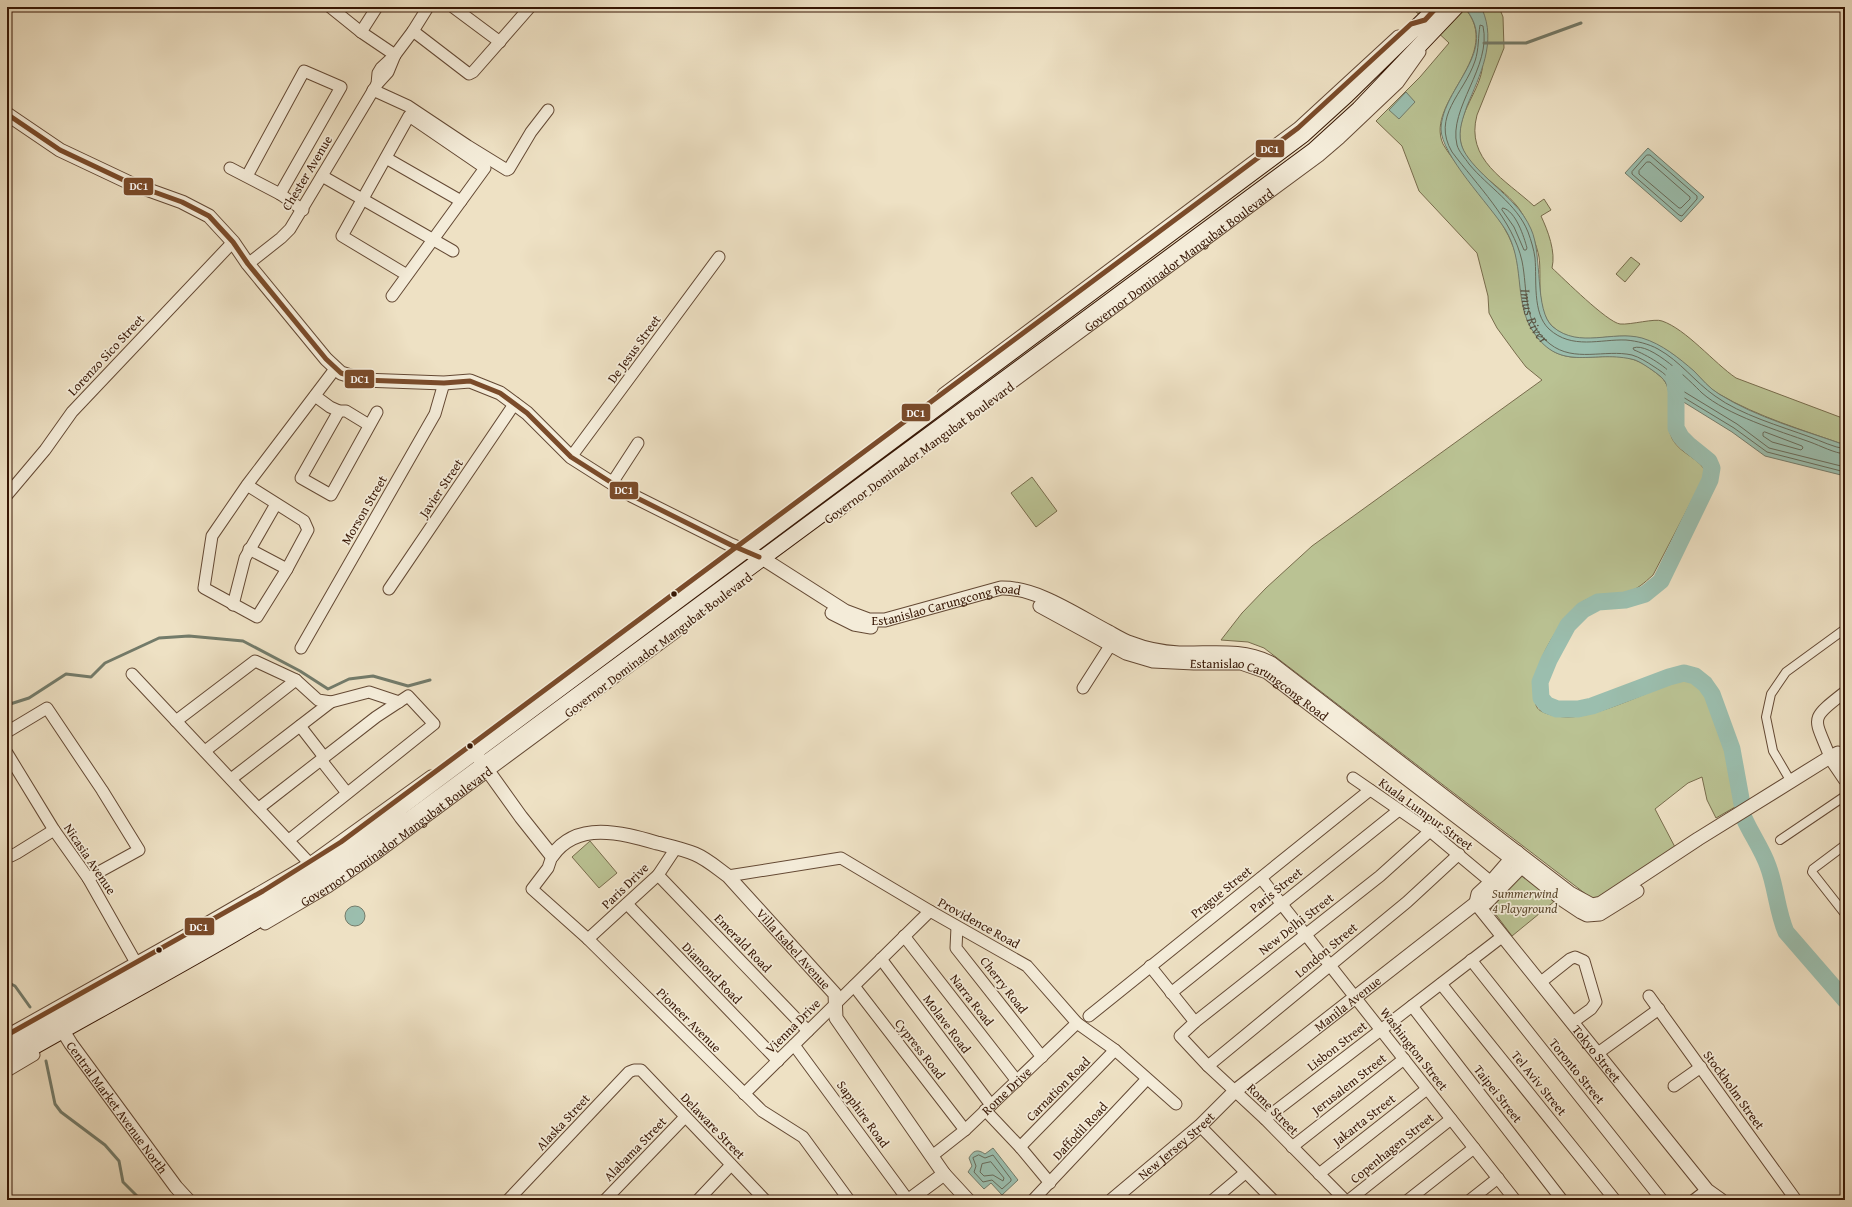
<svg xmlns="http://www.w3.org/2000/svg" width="1852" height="1207" font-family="'Gentium Book Plus',serif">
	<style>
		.green { fill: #bac293; stroke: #786c4c }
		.water { fill: #9bbeae; stroke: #737b6a }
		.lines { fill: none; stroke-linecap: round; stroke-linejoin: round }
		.shore { stroke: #686a59; stroke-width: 1 }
		.stream { stroke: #737b6a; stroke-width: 3 }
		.river { stroke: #9bbeae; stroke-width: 17 }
		.pedestrian-casing { stroke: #644934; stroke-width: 10 }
		.minor-casing { stroke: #644934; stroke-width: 13 }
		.tertiary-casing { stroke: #644934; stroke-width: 15 }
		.secondary-casing { stroke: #361604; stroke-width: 17 }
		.pedestrian { stroke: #f4ecd9; stroke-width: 8 }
		.minor { stroke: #f4ecd9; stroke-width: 11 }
		.tertiary { stroke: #f4ecd9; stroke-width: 13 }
		.secondary { stroke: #f4ecd9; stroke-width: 15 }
		.bus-1-casing { stroke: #f4ecd9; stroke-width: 8 }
		.bus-1 { stroke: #7a4b2a; stroke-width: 5 }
		.bus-dot { fill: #361604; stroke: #f4ecd9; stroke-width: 1.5 }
		.labels { text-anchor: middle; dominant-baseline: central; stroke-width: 3.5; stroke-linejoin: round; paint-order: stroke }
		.street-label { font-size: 13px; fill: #361604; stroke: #f4ecd9 }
		.park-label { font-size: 13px; font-style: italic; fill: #5e4a2f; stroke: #f4ecd9 }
		.water-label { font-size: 14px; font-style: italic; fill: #595140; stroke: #f4ecd9 }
		.line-badge { stroke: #f4ecd9; stroke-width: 1.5 }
		.badge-label { font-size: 11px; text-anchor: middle; font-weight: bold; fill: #fff }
	</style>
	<rect width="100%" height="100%" fill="#eee1c4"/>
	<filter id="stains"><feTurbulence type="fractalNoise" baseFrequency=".005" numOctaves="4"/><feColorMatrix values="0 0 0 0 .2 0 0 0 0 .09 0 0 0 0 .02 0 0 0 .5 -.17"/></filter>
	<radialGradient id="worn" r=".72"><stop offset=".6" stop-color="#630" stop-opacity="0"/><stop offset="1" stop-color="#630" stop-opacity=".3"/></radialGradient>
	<path class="green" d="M1464,7C1506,55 1424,101 1443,144C1448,153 1455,161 1461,170C1478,192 1503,219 1513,246C1526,280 1515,319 1546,346C1571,368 1603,350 1632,359C1642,362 1653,370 1661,377C1676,390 1666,415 1670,433C1675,452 1695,455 1705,470L1703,479L1653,575C1644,583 1637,590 1625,593C1605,598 1593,590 1574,609C1554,631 1533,664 1535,695C1535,701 1535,708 1541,711C1548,715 1560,717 1568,717C1596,717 1644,694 1671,683L1683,680L1692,681L1700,687L1706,697L1726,751L1735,807L1716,818L1707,800L1702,777L1688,783L1655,809L1676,849L1595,899L1591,898L1264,648L1248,642L1221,640L1242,613L1266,588L1312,546L1542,380L1526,367L1516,354L1497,328L1489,313L1488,296L1477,253L1419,191L1402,146L1376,121L1420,77L1449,43L1412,8Z
		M1480,7H1499L1503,17L1504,48L1477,115C1465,160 1506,180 1534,206L1544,199L1551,210L1541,216C1548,231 1556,252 1552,268C1564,279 1607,322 1620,324C1631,325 1655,318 1662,321C1686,329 1714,363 1736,378L1845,419V445C1803,430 1758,417 1719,394C1709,389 1702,379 1694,372C1680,359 1662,345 1643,339C1613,329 1577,351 1552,326C1535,309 1542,277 1539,257C1537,246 1529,225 1523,215C1510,190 1469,173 1461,144C1454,118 1478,94 1482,70C1484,52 1482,27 1482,9Z
		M1631,257L1640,264L1625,282L1616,274Z
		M1032,477L1057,511L1036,527L1011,493Z
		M590,841L617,873L599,888L572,857Z
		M1523,874L1556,900L1512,936L1491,908Z"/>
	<path class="water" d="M1464,7H1480L1482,9C1497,42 1480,75 1467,106C1463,118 1458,130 1461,143C1465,163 1500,188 1514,204C1521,211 1527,220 1531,229C1543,255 1534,311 1553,327C1580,349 1612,330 1642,338C1662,344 1679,358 1694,371C1702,379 1709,388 1719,394C1757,418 1803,430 1845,445V476L1765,456L1732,432L1669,393C1667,381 1662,377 1652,370C1646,366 1638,360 1631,359C1591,350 1558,374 1531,328C1514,299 1525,261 1505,229C1490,205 1441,155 1441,129C1442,87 1502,50 1464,7Z
		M1406,92L1415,102L1399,119L1389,110Z
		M1648,148L1704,197L1681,222L1625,173Z
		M345 916a10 10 0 1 1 20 0a10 10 0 1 1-20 0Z
		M993,1148L1018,1180L1002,1195L991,1183L984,1189L968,1172L972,1166L969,1158C973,1150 978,1149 985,1154Z"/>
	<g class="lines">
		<g class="shore">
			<path d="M1647,155H1650L1697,196V199L1682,216L1679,215L1632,174V172Z"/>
			<path d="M1647,162H1650L1690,197V199L1681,208H1679L1639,174V171Z"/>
			<path d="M1503,208C1516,211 1524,237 1527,248L1526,250H1524L1514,227L1502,210Z"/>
			<path d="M1765,432L1802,446L1803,448L1801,450L1772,442L1763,436V433Z"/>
			<path id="s1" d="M1845,449C1833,447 1821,441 1810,437C1780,426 1741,415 1715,396C1695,382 1680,361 1658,349C1649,344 1637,341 1626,340C1600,339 1572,350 1549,329C1532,313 1537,280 1535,258C1534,250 1531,240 1528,232C1517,204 1488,187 1469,164C1465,158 1459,152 1457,145C1448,108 1492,67 1483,26L1480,25C1478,37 1479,49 1475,61C1464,94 1431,116 1452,152C1476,184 1513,220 1522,261C1528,290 1522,323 1550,344C1574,363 1605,349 1632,355C1639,357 1647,362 1653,366C1659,370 1666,374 1670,380C1672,383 1672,388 1673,391L1734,428L1767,452L1845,472"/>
			<path d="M1845,454C1834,453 1821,446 1810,442C1779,431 1727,415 1702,393C1690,381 1650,341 1633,348L1634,350C1645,354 1670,368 1675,379C1676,382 1677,385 1678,388L1737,424L1769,448L1845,467"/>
			<path d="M979,1155L985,1158L993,1155L1011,1179V1181L1002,1189L992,1180L983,1182L974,1172L976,1166L973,1158Z"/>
			<path d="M991,1162L1004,1178L1003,1181L993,1175L984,1176L980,1172L982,1164Z"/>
		</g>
		<path class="stream" d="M1484,43H1526L1581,23
			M7,705L29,698L66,674L91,677L105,663L159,638L189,636L243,641L300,671L328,689L349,679L373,676L408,686L430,680
			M7,982L15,986L30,1007
			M46,1061L55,1104L61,1112L105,1145L119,1161L123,1182L141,1200"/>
		<path class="river" d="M1674,374L1676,392V428L1681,437L1688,444L1709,461L1712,468L1710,480L1661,581L1645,594L1625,600L1598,602L1583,610L1568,625L1549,660L1540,682L1541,698L1547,705L1557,709H1578L1592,706L1669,677L1684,673L1695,676L1705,684L1712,694L1732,749L1742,804
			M1744,818C1751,834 1762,849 1768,866C1776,887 1777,911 1786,932L1845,1000"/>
		<g class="pedestrian-casing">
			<path id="pedestrian" d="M1790,780L1773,751L1766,717L1771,694L1786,672L1845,629
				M1780,840L1845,796
				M1845,845L1813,869L1812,872L1845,914"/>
		</g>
		<g class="minor-casing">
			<g id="minor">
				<path d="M330,7L361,32L395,55"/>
				<path d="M453,7L500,42"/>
				<path d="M413,31L469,74L473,72L530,7"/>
				<path d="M361,32L377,7"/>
				<path d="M377,84L378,73L381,68L395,55L413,31L428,7"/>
				<path d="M373,90L408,106L468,146L507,170L509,169L531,132L548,110"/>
				<path d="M386,158L461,201"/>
				<path d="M230,168L280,194L303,210"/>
				<path d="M247,176L304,71L341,87L280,194"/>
				<path d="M322,176L453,251"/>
				<path d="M248,264L281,238L290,229L377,84L388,72L395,55"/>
				<path d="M392,296L485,168L409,116L342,236L407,275"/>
				<path d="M943,394L1298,128L1398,36"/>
				<path d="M315,396L330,407L339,411H346L369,425"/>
				<path d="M339,411L301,478L331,495L377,412"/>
				<path d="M571,457L719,257"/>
				<path d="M612,483L638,443"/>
				<path d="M247,485L304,521L308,530L287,569L257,617L204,588L212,536L247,485L335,369"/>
				<path d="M7,495L45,450L72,412L233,242"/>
				<path id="s2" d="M836,513L1319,156L1340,138L1398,83L1420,52"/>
				<path d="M249,549L287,569"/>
				<path d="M389,589L515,403"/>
				<path d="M233,605L245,558L276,504"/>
				<path d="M301,648L435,414L444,383"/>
				<path d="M132,674L314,868"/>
				<path d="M1083,688L1115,638"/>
				<path d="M176,721L255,661L296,680L318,700L331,702L369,692L399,702"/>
				<path d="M300,726L324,757"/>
				<path d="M7,732L47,708L102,790L139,850L88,878"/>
				<path d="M205,751L296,680"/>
				<path d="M7,753L54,830L88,878L139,968"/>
				<path d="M1830,757C1814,716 1808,721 1845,692"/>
				<path d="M321,760L347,793"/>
				<path d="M1353,778L1430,831L1497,887"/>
				<path d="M231,779L331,702"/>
				<path d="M259,808L376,717L408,696L434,724L289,840"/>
				<path d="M7,854L11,856L17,853L54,830"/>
				<path d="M552,856L548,868L532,889L588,939L762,1111L803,1137L849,1200"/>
				<path d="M658,875L808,1031"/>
				<path d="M728,876L841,858L930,911L1027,966L1077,1023L1115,1050L1176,1104"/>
				<path d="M1261,878L1515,1200"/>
				<path d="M627,904L778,1061"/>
				<path id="s3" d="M265,924L328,887L373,856L676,632"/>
				<path d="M957,927L956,948L1042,1057"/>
				<path d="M904,936L1017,1081"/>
				<path d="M588,939L658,875L676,848"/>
				<path d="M881,959L991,1105"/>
				<path d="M1471,960L1662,1200"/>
				<path d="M1150,966L1195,1022"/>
				<path d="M1541,982L1570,959L1575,957L1584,961L1596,1002L1591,1009L1573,1022"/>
				<path d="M1441,984L1615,1200"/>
				<path d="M854,986L965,1130"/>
				<path d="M1171,993L1399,810"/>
				<path d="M1649,996L1796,1200"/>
				<path d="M1412,1006L1562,1200"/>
				<path d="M1089,1016L1370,790"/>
				<path d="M7,1035L196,929L310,863L431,776"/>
				<path d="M794,1045L908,1200"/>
				<path d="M1598,1053L1659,1009"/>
				<path d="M1208,1066L1407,902L1459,854"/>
				<path d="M7,1071L34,1055"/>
				<path d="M1674,1086L1701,1067"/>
				<path d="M744,1094L930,911"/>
				<path d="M985,1110L1020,1147L1050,1183"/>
				<path d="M1265,1119L1503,936"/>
				<path d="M1200,1126L1273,1200"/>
				<path d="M1020,1147L1115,1050"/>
				<path d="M1292,1147L1404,1059"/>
				<path id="s4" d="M932,1156L965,1130L1077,1023"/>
				<path d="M1319,1174L1427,1089"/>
				<path d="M508,1200L629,1072L634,1070H641L765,1200"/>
				<path d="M605,1200L685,1117"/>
				<path d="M698,1200L731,1165"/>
				<path d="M1033,1200L1146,1080"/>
				<path d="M1213,1200L1245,1173"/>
				<path d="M1345,1200L1265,1119L1208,1066L1180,1036L1195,1022L1380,876L1430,831"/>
				<path d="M1349,1200L1451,1119"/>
				<path d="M1408,1200L1474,1148"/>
				<path d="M1470,1200L1498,1178"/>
				<path d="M1694,1200L1707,1190"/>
			</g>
		</g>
		<g class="tertiary-casing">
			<g id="tertiary">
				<path id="s5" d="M7,114L60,150L132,184L182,202L209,216L233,242L248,264L326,359L341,373L363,380L444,383L470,381L500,393L527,413L571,457L612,483L633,496L731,545L762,558L845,611L869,620H885L1001,588C1037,587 1078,616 1109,632C1116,636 1124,641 1131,643C1146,649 1162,652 1179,653C1211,654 1241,648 1271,663L1570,893L1592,905L1601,903L1698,839L1830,757L1838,753L1845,763"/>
				<path id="s6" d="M1040,606L1126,653L1153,661L1194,663H1241L1267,672L1512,859L1563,900L1581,912L1587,915L1600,914L1637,891"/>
				<path d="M832,613L854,624L871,627"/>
				<path id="s7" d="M478,757L521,817L552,856C577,820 622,833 657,843C669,846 683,849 695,854C707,859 717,868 728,876L835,994L836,1018L944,1174L968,1200"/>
				<path d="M1830,757L1845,779"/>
				<path id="s8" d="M1476,903L1707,1190L1721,1200"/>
				<path d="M1476,903L1478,894L1491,882L1517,852"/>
				<path id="s9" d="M58,1023L71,1044L176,1187L188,1200"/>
				<path d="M909,1200L944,1174"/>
				<path id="s10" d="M1112,1200L1200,1126L1235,1091L1476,903H1486L1527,861"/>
			</g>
		</g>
		<g class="secondary-casing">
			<path id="secondary" d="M7,1045L270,898L346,848L1303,135L1347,95L1437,7
				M7,1062C124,995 244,933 356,859L1314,150L1359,109L1456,7"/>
		</g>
		<use href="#pedestrian" class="pedestrian"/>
		<use href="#minor" class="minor"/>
		<use href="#tertiary" class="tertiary"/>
		<use href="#secondary" class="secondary"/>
		<g class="bus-1-casing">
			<path id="bus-1" d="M7,114L60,150L132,184L182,202L209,216L233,242L248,264L326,359L341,373L363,380L444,383L470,381L500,393L527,413L571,457L612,483L633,496L731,545L759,557
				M7,1035L263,891L341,842L1298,128L1411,24L1425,20L1437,7"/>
		</g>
		<use href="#bus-1" class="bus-1"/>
	</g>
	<g class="bus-dot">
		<circle cx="674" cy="594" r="3.5"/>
		<circle cx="470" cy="746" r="3.5"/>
		<circle cx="159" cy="950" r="3.5"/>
	</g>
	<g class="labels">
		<g class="street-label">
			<text transform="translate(307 173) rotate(-59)">Chester Avenue</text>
			<text stroke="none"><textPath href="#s2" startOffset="426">Governor Dominador Mangubat Boulevard</textPath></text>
			<text transform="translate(634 349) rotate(-54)">De Jesus Street</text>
			<text transform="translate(106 355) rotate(-47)">Lorenzo Sico Street</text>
			<text transform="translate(919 453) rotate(-36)">Governor Dominador Mangubat Boulevard</text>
			<text transform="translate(441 488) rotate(-56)">Javier Street</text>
			<text transform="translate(364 510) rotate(-60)">Morson Street</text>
			<text stroke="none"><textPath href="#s5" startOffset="1111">Estanislao Carungcong Road</textPath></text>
			<text transform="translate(658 645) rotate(-37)">Governor Dominador Mangubat Boulevard</text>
			<text stroke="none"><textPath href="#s6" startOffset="240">Estanislao Carungcong Road</textPath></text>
			<text transform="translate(1426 814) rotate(36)">Kuala Lumpur Street</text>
			<text stroke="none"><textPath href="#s3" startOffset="158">Governor Dominador Mangubat Boulevard</textPath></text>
			<text transform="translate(90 859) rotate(56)">Nicasia Avenue</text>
			<text transform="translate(625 886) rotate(-44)">Paris Drive</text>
			<text transform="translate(1276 890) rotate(-39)">Paris Street</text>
			<text transform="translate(1221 892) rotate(-39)">Prague Street</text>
			<text transform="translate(979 923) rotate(29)">Providence Road</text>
			<text transform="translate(1296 924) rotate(-38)">New Delhi Street</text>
			<text transform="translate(743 943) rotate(46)">Emerald Road</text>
			<text stroke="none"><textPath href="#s7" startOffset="415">Villa Isabel Avenue</textPath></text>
			<text transform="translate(1326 950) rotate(-40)">London Street</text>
			<text transform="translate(712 973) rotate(46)">Diamond Road</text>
			<text transform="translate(1004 985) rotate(52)">Cherry Road</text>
			<text transform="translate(972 1000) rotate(52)">Narra Road</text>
			<text stroke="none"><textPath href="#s10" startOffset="307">Manila Avenue</textPath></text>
			<text transform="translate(689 1020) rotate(45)">Pioneer Avenue</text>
			<text transform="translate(947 1024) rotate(53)">Molave Road</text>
			<text transform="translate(793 1026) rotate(-45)">Vienna Drive</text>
			<text transform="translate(1337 1046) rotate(-38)">Lisbon Street</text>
			<text transform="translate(920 1049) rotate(52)">Cypress Road</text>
			<text transform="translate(1414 1049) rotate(52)">Washington Street</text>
			<text stroke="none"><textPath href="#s8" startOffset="193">Tokyo Street</textPath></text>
			<text transform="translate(1577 1071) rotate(51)">Toronto Street</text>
			<text transform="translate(1539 1083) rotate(51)">Tel Aviv Street</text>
			<text transform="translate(1349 1084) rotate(-38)">Jerusalem Street</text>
			<text transform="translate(1058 1089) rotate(-45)">Carnation Road</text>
			<text transform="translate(1734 1090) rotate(54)">Stockholm Street</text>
			<text stroke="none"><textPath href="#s4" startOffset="99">Rome Drive</textPath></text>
			<text transform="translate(1498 1094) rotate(52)">Taipei Street</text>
			<text stroke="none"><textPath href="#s9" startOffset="103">Central Market Avenue North</textPath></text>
			<text transform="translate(1273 1109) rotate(45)">Rome Street</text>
			<text transform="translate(863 1114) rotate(54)">Sapphire Road</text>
			<text transform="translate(1364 1120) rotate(-38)">Jakarta Street</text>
			<text transform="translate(563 1122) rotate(-47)">Alaska Street</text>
			<text transform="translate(713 1126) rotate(46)">Delaware Street</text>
			<text transform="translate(1080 1131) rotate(-47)">Daffodil Road</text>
			<text stroke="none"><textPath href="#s10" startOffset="84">New Jersey Street</textPath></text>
			<text transform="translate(1392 1148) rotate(-39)">Copenhagen Street</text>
			<text transform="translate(635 1149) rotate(-46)">Alabama Street</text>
		</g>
		<g class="park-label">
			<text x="1525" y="893">Summerwind<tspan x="1525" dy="15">4 Playground</tspan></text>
		</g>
		<g class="water-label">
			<text stroke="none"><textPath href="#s1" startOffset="993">Imus River</textPath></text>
		</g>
	</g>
	<g class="line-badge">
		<rect x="1255" y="139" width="30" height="19" rx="4" fill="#7a4b2a"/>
		<rect x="123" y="177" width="31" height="19" rx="4" fill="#7a4b2a"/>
		<rect x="344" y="369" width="31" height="20" rx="4" fill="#7a4b2a"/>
		<rect x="901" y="403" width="30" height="19" rx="4" fill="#7a4b2a"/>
		<rect x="609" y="481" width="30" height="19" rx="4" fill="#7a4b2a"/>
		<rect x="184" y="917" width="31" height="19" rx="4" fill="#7a4b2a"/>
	</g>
	<g class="badge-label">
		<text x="1270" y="153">DC1</text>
		<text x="139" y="190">DC1</text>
		<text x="360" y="383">DC1</text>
		<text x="916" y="417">DC1</text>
		<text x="624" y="494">DC1</text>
		<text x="199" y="931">DC1</text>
	</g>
	<rect width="1852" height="1207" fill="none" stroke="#eee1c4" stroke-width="24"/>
	<rect x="8" y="8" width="1836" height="1191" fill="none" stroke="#361604" stroke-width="2"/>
	<rect x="12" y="12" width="1828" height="1183" fill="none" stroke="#361604"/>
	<rect width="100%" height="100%" filter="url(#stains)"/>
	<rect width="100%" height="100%" fill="url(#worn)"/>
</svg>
